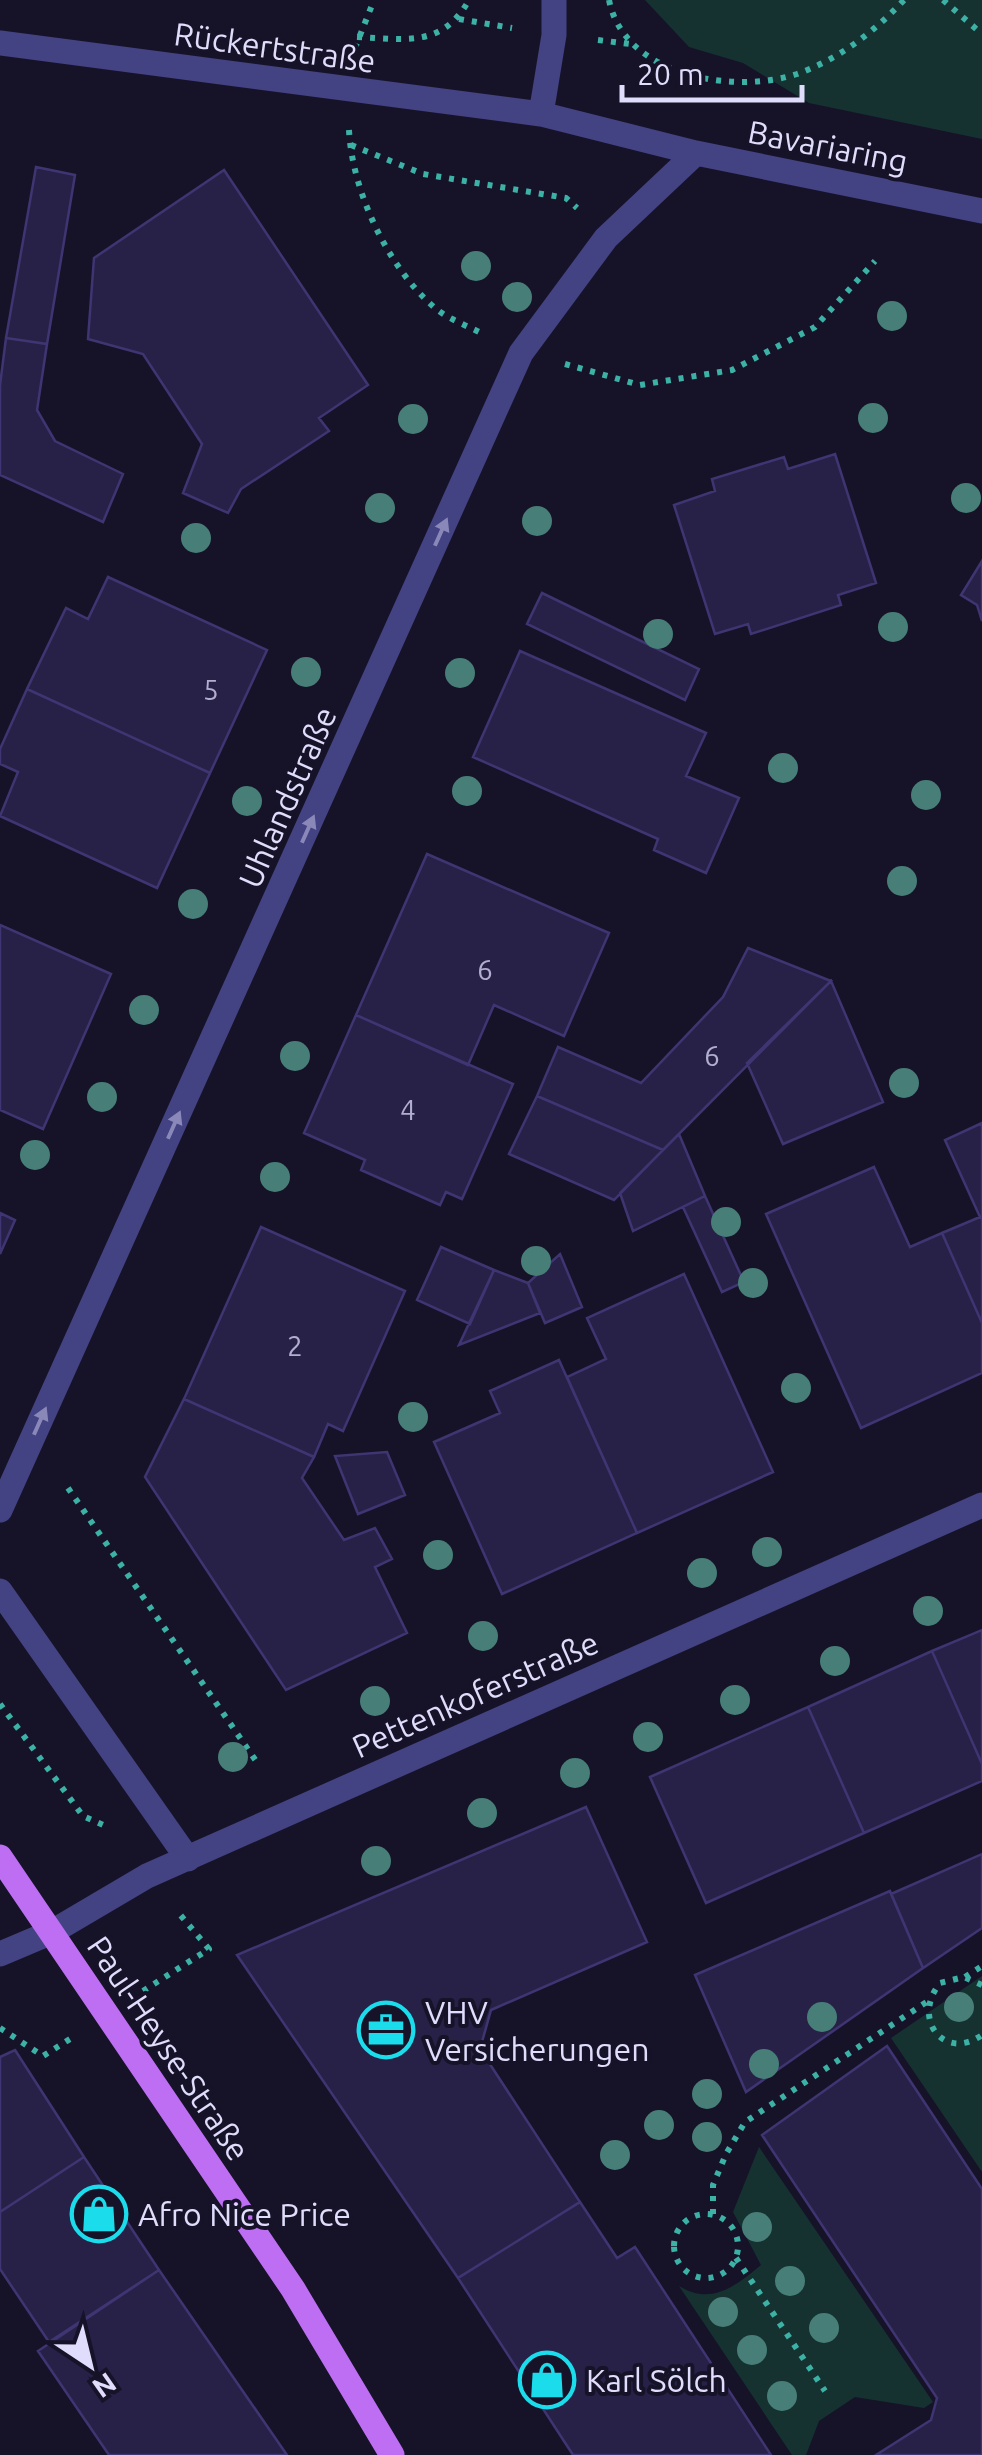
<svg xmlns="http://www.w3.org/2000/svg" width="982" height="2455" font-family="Ubuntu,sans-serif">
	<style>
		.green { fill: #163230 }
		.building { fill: #272148; stroke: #3f3572; stroke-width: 2.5 }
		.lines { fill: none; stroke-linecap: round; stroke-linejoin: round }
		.path { stroke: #3cb2a7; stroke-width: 6; stroke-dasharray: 5 8; stroke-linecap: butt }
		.minor { stroke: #434283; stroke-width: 25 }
		.major { stroke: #bd6ef2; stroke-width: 25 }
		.tree { fill: #477f78 }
		.oneway { fill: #8a88b9 }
		.labels { text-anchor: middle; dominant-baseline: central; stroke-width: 8; stroke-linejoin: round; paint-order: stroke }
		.number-label { font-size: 28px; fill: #b2aecf }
		.street-label { font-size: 32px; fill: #e0ddfc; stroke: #161328 }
		.poi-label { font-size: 32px; fill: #e0ddfc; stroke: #161328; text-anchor: start }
	</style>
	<rect width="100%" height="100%" fill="#161328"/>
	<path class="green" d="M645,0H982V139L809,103L743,63L689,47Z
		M982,1976V2172L891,2038Z
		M759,2147L933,2402L924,2408L855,2397L819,2421L806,2455H792L679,2286C711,2306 736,2286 761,2265L733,2212Z"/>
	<path class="building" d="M36,167L75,175L47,344L6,338Z
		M224,170L368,385L319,418L329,431L241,489L228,513L183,493L202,444L143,354L88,339L94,258Z
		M6,338L47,344L37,410L55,441L123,474L103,522L0,475V385Z
		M835,454L876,583L838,595L841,605L751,634L748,624L715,634L674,505L715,491L712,479L784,457L788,469Z
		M982,561V621L977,605L961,595Z
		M108,577L267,650L210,773L27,689L66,608L88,619Z
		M542,593L699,669L685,700L527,624Z
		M520,651L706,733L686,776L739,798L706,873L654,850L658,839L473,757Z
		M27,689L210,773L157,888L0,816L18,772L0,764V749Z
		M427,854L609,933L564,1036L494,1005L468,1065L356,1015Z
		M0,925L111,974L43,1129L0,1110Z
		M748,948L831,981L663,1150L537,1096L558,1047L641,1083L723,997Z
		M831,981L883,1102L783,1144L747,1063Z
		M356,1015L513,1084L462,1199L446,1192L440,1205L361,1170L365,1160L304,1133Z
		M537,1096L663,1150L614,1200L509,1154Z
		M982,1123V1323L942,1233L980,1217L945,1140Z
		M679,1134L705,1196L633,1231L620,1193Z
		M874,1167L910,1247L942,1233L982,1323V1373L861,1428L766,1214Z
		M705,1196L744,1282L722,1292L683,1207Z
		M0,1213L15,1220L0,1254Z
		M261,1227L405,1291L343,1431L328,1424L314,1457L184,1399Z
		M441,1247L494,1270L470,1324L417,1300Z
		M560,1254L582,1307L545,1323L528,1283Z
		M494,1270L528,1283L540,1313L459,1345Z
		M684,1274L773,1472L637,1533L567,1377L606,1359L587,1318Z
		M559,1360L637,1533L502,1594L434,1442L500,1413L490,1391Z
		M184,1399L314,1457L302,1478L344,1540L375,1528L392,1559L375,1567L407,1633L286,1690L145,1477Z
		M387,1452L405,1495L358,1514L335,1456Z
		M982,1630V1764L932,1651Z
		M932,1651L982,1764V1781L864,1833L808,1707Z
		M808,1707L864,1833L706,1903L650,1777Z
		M586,1807L647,1942L491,2010L480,2049L580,2202L458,2278L237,1955Z
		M982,1854V1928L923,1968L891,1894Z
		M890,1891L923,1968L746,2092L695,1975Z
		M887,2046L982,2189V2455H876L931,2420L937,2398L762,2135Z
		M15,2050L84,2157L0,2212V2057Z
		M84,2157L159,2270L49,2342L0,2269V2212Z
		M580,2202L617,2258L635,2247L771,2455H573L458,2278Z
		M159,2270L287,2455H109L38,2351Z"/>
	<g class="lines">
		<path class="path" d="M609,0C624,76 733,95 797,74C839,59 874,32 904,0
			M943,0L982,34
			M459,19L512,28
			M357,37C406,39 442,48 469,0
			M598,40L630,44
			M355,48L374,0
			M349,130C352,191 388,268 435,308C448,319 468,326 483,334
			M351,145L423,174L566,198L577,208
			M565,364L640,385L732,370L815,327L875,261
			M68,1488L256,1761
			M0,1704L83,1816L110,1828
			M965,1977L982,1966
			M982,1985L964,1977L940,1983C911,2019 944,2062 982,2035
			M143,1991L209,1949L177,1911
			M0,2028L43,2056L70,2039
			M674 2246a32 32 0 1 1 64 0a32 32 0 1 1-64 0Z
			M713,2214V2185L726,2154L745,2122L928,2001
			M736,2258L825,2391"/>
		<path class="minor" d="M0,43L541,114L696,153L982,211
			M541,114L554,35V0
			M0,1510L521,353L606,238L696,153
			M0,1591L188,1859
			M0,1954L52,1932L147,1876L982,1505"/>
		<path class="major" d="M0,1857L293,2289L392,2455"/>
	</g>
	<g class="tree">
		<circle cx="476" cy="266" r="15"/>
		<circle cx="517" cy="297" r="15"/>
		<circle cx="892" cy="316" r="15"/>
		<circle cx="873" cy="418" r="15"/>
		<circle cx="413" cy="419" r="15"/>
		<circle cx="966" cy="498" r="15"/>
		<circle cx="380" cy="508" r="15"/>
		<circle cx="537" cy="521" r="15"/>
		<circle cx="196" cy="538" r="15"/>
		<circle cx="893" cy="627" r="15"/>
		<circle cx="658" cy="634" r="15"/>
		<circle cx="306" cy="672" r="15"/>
		<circle cx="460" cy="673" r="15"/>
		<circle cx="783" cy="768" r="15"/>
		<circle cx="467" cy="791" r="15"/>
		<circle cx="926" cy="795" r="15"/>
		<circle cx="247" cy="801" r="15"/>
		<circle cx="902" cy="881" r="15"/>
		<circle cx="193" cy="904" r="15"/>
		<circle cx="144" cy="1010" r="15"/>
		<circle cx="295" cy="1056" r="15"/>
		<circle cx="904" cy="1083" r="15"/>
		<circle cx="102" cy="1097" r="15"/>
		<circle cx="35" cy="1155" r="15"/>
		<circle cx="275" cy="1177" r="15"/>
		<circle cx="726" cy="1222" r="15"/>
		<circle cx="536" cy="1261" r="15"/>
		<circle cx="753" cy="1283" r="15"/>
		<circle cx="796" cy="1388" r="15"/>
		<circle cx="413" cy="1417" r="15"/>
		<circle cx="767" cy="1552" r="15"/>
		<circle cx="438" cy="1555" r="15"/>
		<circle cx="702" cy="1573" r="15"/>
		<circle cx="928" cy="1611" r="15"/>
		<circle cx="483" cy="1636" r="15"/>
		<circle cx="835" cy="1661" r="15"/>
		<circle cx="735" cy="1700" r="15"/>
		<circle cx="375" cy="1701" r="15"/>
		<circle cx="648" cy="1737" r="15"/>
		<circle cx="233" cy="1757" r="15"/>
		<circle cx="575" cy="1773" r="15"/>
		<circle cx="482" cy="1813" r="15"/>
		<circle cx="376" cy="1861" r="15"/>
		<circle cx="959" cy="2007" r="15"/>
		<circle cx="822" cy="2017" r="15"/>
		<circle cx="764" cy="2064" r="15"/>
		<circle cx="707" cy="2094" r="15"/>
		<circle cx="659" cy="2125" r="15"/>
		<circle cx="707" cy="2137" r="15"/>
		<circle cx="615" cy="2155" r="15"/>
		<circle cx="757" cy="2227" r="15"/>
		<circle cx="790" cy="2281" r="15"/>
		<circle cx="723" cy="2312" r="15"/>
		<circle cx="824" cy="2328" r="15"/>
		<circle cx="752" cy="2350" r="15"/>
		<circle cx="782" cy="2396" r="15"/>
	</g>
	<defs><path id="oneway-solid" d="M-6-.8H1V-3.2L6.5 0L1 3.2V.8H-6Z" transform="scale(2.5)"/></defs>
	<g class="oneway">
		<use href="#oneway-solid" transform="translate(441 532) rotate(-66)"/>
		<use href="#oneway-solid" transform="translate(308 829) rotate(-66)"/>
		<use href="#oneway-solid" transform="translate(174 1125) rotate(-66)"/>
		<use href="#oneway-solid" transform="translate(40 1421) rotate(-66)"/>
	</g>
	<defs>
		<g id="office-ring" transform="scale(2.875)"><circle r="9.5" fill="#161328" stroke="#1bdceb" stroke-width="1.5"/><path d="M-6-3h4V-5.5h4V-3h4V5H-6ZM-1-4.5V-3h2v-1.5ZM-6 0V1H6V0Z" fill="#1bdceb"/></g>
		<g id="shop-ring" transform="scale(2.875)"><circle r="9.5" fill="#161328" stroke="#1bdceb" stroke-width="1.5"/><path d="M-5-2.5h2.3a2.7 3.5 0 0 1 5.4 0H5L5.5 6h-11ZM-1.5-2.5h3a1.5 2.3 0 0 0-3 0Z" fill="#1bdceb"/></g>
	</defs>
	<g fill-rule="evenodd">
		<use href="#office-ring" x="386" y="2030"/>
		<use href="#shop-ring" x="99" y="2214"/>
		<use href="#shop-ring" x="547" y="2380"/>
	</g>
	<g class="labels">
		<g class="number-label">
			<text x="211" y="689">5</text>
			<text x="485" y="969">6</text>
			<text x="712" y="1055">6</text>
			<text x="408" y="1109">4</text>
			<text x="295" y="1345">2</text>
		</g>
		<g class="street-label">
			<text transform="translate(275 47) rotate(8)">Rückertstraße</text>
			<text transform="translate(828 146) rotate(11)">Bavariaring</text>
			<text transform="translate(287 797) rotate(-66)">Uhlandstraße</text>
			<text transform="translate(475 1694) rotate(-24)">Pettenkoferstraße</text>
			<text transform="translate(169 2048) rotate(56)">Paul-Heyse-Straße</text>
		</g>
		<g class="poi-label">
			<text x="425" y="2012">VHV<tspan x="425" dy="37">Versicherungen</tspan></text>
			<text x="138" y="2214">Afro Nice Price</text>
			<text x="586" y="2380">Karl Sölch</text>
		</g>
	</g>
	<g transform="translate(90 2365) rotate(145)" stroke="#161328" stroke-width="8" paint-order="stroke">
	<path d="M0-8L18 38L0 25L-18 38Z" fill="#e0ddfc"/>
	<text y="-15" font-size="28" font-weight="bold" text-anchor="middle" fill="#e0ddfc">N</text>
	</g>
	<path d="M622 85v15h180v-15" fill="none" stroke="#e0ddfc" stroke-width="5"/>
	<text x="637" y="85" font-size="30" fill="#e0ddfc" stroke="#161328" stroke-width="8" paint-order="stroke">20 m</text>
</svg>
